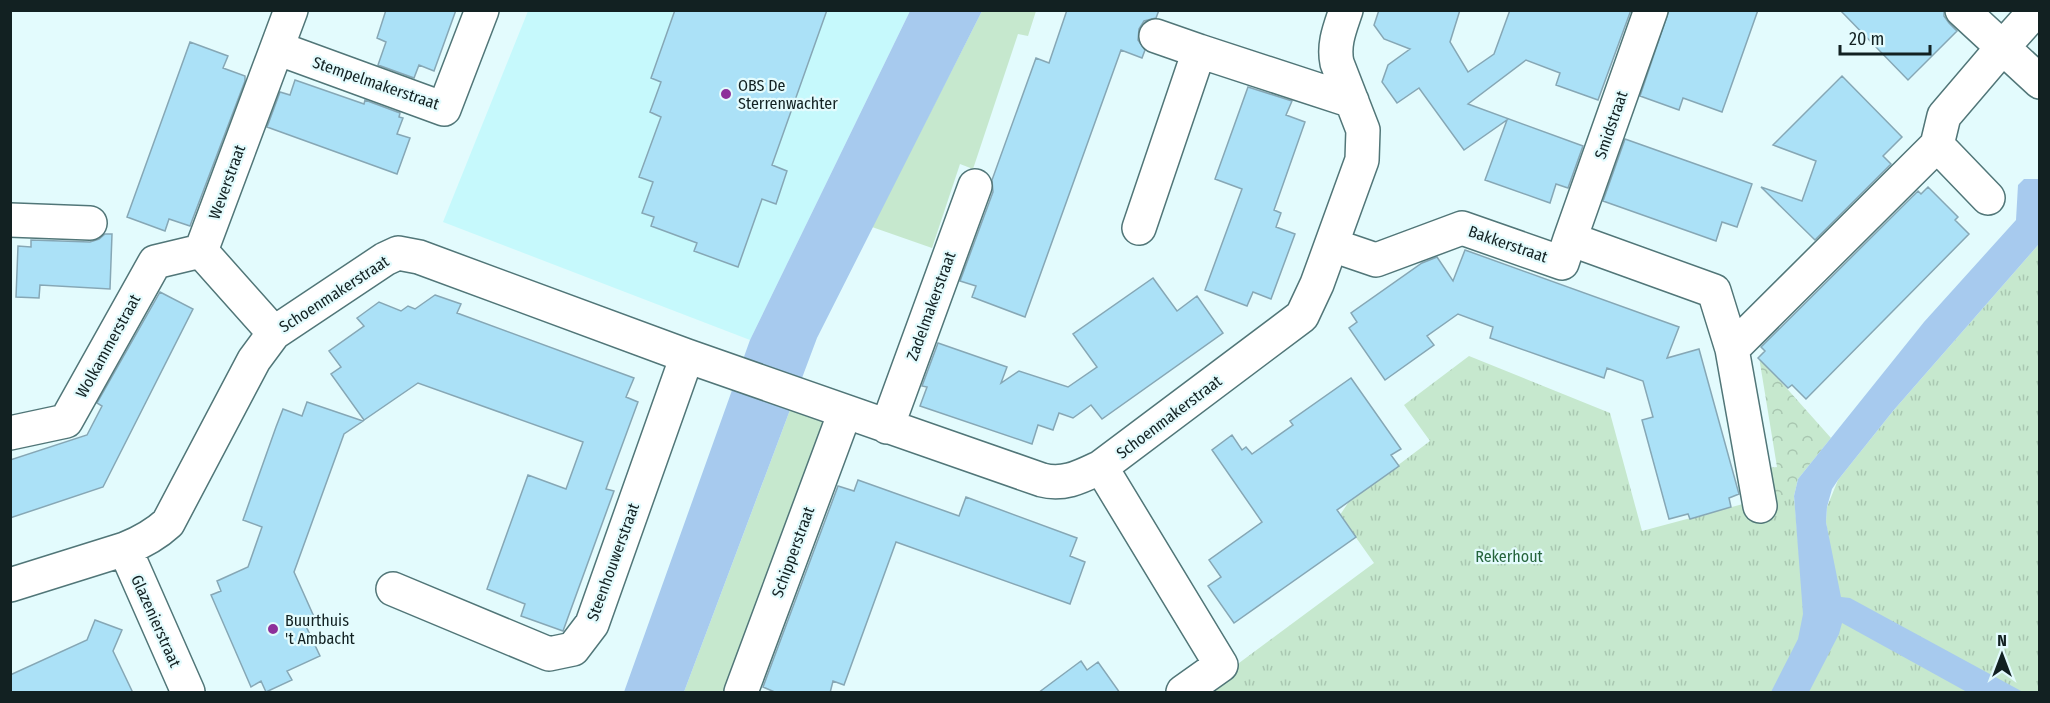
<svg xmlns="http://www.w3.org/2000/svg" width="2050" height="703" font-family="'Fira Sans Condensed',sans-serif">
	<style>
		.built { fill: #c6f9fc }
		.grass { fill: #c6e8ce }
		.forest { fill: url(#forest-crowns) }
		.park { fill: url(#park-tufts) }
		.water { fill: #a7caee }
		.building { fill: #abe1f7; stroke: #86a7b5; stroke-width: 1.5 }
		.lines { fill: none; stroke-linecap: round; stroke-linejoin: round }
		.minor-casing { stroke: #517678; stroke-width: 36 }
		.minor { stroke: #fff; stroke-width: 33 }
		.poi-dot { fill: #8d309a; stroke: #e3fbfd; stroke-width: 2 }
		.labels { text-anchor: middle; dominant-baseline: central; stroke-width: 4.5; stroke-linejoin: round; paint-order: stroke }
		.street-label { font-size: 16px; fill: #122122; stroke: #e3fbfd }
		.poi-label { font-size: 16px; fill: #122122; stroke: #e3fbfd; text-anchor: start }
		.park-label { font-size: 16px; fill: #24643b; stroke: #e3fbfd }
	</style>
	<defs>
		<pattern id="forest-crowns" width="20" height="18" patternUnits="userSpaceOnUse" patternTransform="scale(1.5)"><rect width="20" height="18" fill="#c6e8ce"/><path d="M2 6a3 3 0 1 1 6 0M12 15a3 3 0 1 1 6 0" fill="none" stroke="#a9c7b1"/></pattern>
		<pattern id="park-tufts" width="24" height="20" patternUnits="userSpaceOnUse" patternTransform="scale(1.5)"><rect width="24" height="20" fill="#c6e8ce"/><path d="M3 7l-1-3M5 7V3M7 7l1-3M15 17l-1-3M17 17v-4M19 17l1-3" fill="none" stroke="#a9c7b1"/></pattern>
	</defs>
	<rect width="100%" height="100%" fill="#e3fbfd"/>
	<path class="built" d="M528,11H910L750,340L443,222Z"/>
	<path class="grass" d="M982,11H1036L1028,36L1018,34L973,169L960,164L932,248L872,227Z
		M790,410L828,424L728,692H684Z"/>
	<path class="forest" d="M1759,357L1831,438L1798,479L1794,496L1773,560L1768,468L1777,467Z"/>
	<path class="park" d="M2039,244V692H1200L1374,563L1340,515L1348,503L1430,441L1404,405L1469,356L1610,413L1642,531L1743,504L1794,496L1799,553L1830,547L1826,522L1827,507L1838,480L1893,411Z"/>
	<path class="water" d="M910,11H982L817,338L684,692H624L750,340Z
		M2024,179H2039V244L1893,411L1838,480L1832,489L1827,507L1826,522L1841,597L1850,598L2023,692H1967L1842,623L1839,634L1809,692H1771L1798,639L1803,614L1794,496L1798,479L1924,322L2016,220L2018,185Z"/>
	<path class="building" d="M386,10H456L434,71L419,65L414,78L378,65L386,42L377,38Z
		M675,10H827L772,165L787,171L776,204L762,199L738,267L694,251L697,243L651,226L654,217L642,213L653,182L639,177L661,117L650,112L661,82L651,78Z
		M1067,10H1159L1156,18L1144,21L1139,29L1138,40L1145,50L1142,58L1121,50L1025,317L972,297L976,286L960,281L993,192L992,180L1036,58L1049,63Z
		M1379,10H1460L1450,42L1468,72L1494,54L1510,10H1631L1598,100L1556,85L1560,73L1526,60L1468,104L1583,146L1568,188L1556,184L1550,203L1485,180L1507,120L1464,150L1419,88L1397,103L1382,82L1388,65L1410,49L1384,39L1374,25Z
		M1669,10H1758L1722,112L1683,98L1679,110L1640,96Z
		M1840,10H1944V16L1949,23L1957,31L1908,80Z
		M190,42L228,56L223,68L245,76V81L190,226L169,219L165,231L127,217Z
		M1842,76L1902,137L1883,156L1891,164L1815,240L1761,187L1802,201L1816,161L1773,145Z
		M295,80L364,104L365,100L400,113L399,117L403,118L397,134L410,138L397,174L267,127L280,92L290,95Z
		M1248,87L1292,101L1286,115L1305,122L1274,210L1281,213L1276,227L1295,234L1271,299L1253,292L1247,306L1205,290L1242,189L1215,179Z
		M1625,139L1752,184L1737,227L1722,222L1716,241L1603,201Z
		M1928,187L1958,217L1955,220L1969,234L1806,399L1792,385L1788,388L1758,358L1765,351L1761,347L1918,191L1921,194Z
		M105,234H112L110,289L40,285L39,298L16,297L18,246L31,247V240L90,242L99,239Z
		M1465,250L1679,327L1667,358L1699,349L1739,494L1729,498L1731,507L1690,519L1688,514L1669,519L1642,420L1653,417L1643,381L1607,368L1604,378L1558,362L1490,338L1493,327L1458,314L1427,336L1434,345L1385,380L1349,328L1357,322L1351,313L1422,263L1437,257L1453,281Z
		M1153,278L1177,311L1197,296L1223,333L1102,419L1091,405L1073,418L1059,413L1053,430L1038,425L1032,444L920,406L927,387L922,386L938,343L1007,367L1001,383L1019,371L1068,387L1097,367L1073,334Z
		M160,292L193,309L103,487L10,518V460L87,435L102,406L97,403Z
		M435,295L461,304L457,313L634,378L626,397L638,402L606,489L614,491L563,631L521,616L525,604L487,589L528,475L566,489L583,442L418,383L364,420L331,374L341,367L329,351L364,326L357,318L379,302L401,311L408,306L415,309Z
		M1351,378L1401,449L1391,455L1399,466L1337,510L1356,537L1234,623L1208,586L1221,577L1209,560L1262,522L1212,450L1232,435L1242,450L1246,447L1252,454L1293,425L1290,421Z
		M307,402L363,421L344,434L294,572L315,619L305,624L320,656L287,671L292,680L266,692L261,681L251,687L211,595L221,591L217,581L248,567L262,527L243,520L276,427L283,409L302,416Z
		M858,480L959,516L966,497L1077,538L1070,556L1085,562L1070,604L896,542L844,685L833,681L830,693H777L763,687L838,486L854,491Z
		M95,620L122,630L113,651L133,693H10V675L87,640Z
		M1081,661L1087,670L1098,662L1120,693H1038Z"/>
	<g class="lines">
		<g class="minor-casing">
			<path id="minor" d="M1962,10L2040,82
				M1156,36L1199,51
				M277,48L444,109L482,10
				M1937,145L1988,198
				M10,220L90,223
				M1139,228L1199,51L1352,101
				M1570,239L1651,10
				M1332,245L1376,260L1462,228L1562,263L1570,239L1714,291L1732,349L1760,506
				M274,333L201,251L291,10
				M1732,349L1937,145L1944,116L2002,48L2036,10
				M887,427L975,186
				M10,433L66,421L155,262L201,251
				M1101,467L1221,665L1183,692
				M125,549L188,692
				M10,585L125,549C142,542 155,535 168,523L254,360L274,333L385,259L398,253L419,257L687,356L1042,480C1064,486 1082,476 1101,467L1302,316L1317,284L1362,160L1363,130L1337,63C1333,44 1340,28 1346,10
				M393,589L549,654L573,649L592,624L687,356
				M741,692L845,412"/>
		</g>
		<use href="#minor" class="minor"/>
	</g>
	<g class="poi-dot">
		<circle cx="726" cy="94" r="6"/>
		<circle cx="273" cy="629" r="6"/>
	</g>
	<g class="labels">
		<g class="street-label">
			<text transform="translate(376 83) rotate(19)">Stempelmakerstraat</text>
			<text transform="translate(1611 125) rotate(-71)">Smidstraat</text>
			<text transform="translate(227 182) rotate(-70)">Weverstraat</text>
			<text transform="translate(1508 244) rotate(19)">Bakkerstraat</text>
			<text transform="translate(334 294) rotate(-33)">Schoenmakerstraat</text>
			<text transform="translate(931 306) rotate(-70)">Zadelmakerstraat</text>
			<text transform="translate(108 346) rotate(-61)">Wolkammerstraat</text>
			<text transform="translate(1169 417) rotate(-37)">Schoenmakerstraat</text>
			<text transform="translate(793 552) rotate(-70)">Schipperstraat</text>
			<text transform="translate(613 562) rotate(-70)">Steenhouwerstraat</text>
			<text transform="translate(156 621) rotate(66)">Glazenierstraat</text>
		</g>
		<g class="poi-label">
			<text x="738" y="85">OBS De<tspan x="738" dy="18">Sterrenwachter</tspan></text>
			<text x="285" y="620">Buurthuis<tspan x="285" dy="18">'t Ambacht</tspan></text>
		</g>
		<g class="park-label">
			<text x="1509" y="556">Rekerhout</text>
		</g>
	</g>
	<rect width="2050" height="703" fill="none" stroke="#122122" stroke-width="24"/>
	<g transform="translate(2002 655)" stroke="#e3fbfd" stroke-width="4.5" paint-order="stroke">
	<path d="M0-4.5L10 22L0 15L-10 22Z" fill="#122122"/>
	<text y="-9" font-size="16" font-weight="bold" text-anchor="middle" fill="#122122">N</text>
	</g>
	<path d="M1840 45v9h90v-9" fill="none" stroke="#122122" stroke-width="3"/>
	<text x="1849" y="45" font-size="18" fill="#122122" stroke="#e3fbfd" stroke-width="4.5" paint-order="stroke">20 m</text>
</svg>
